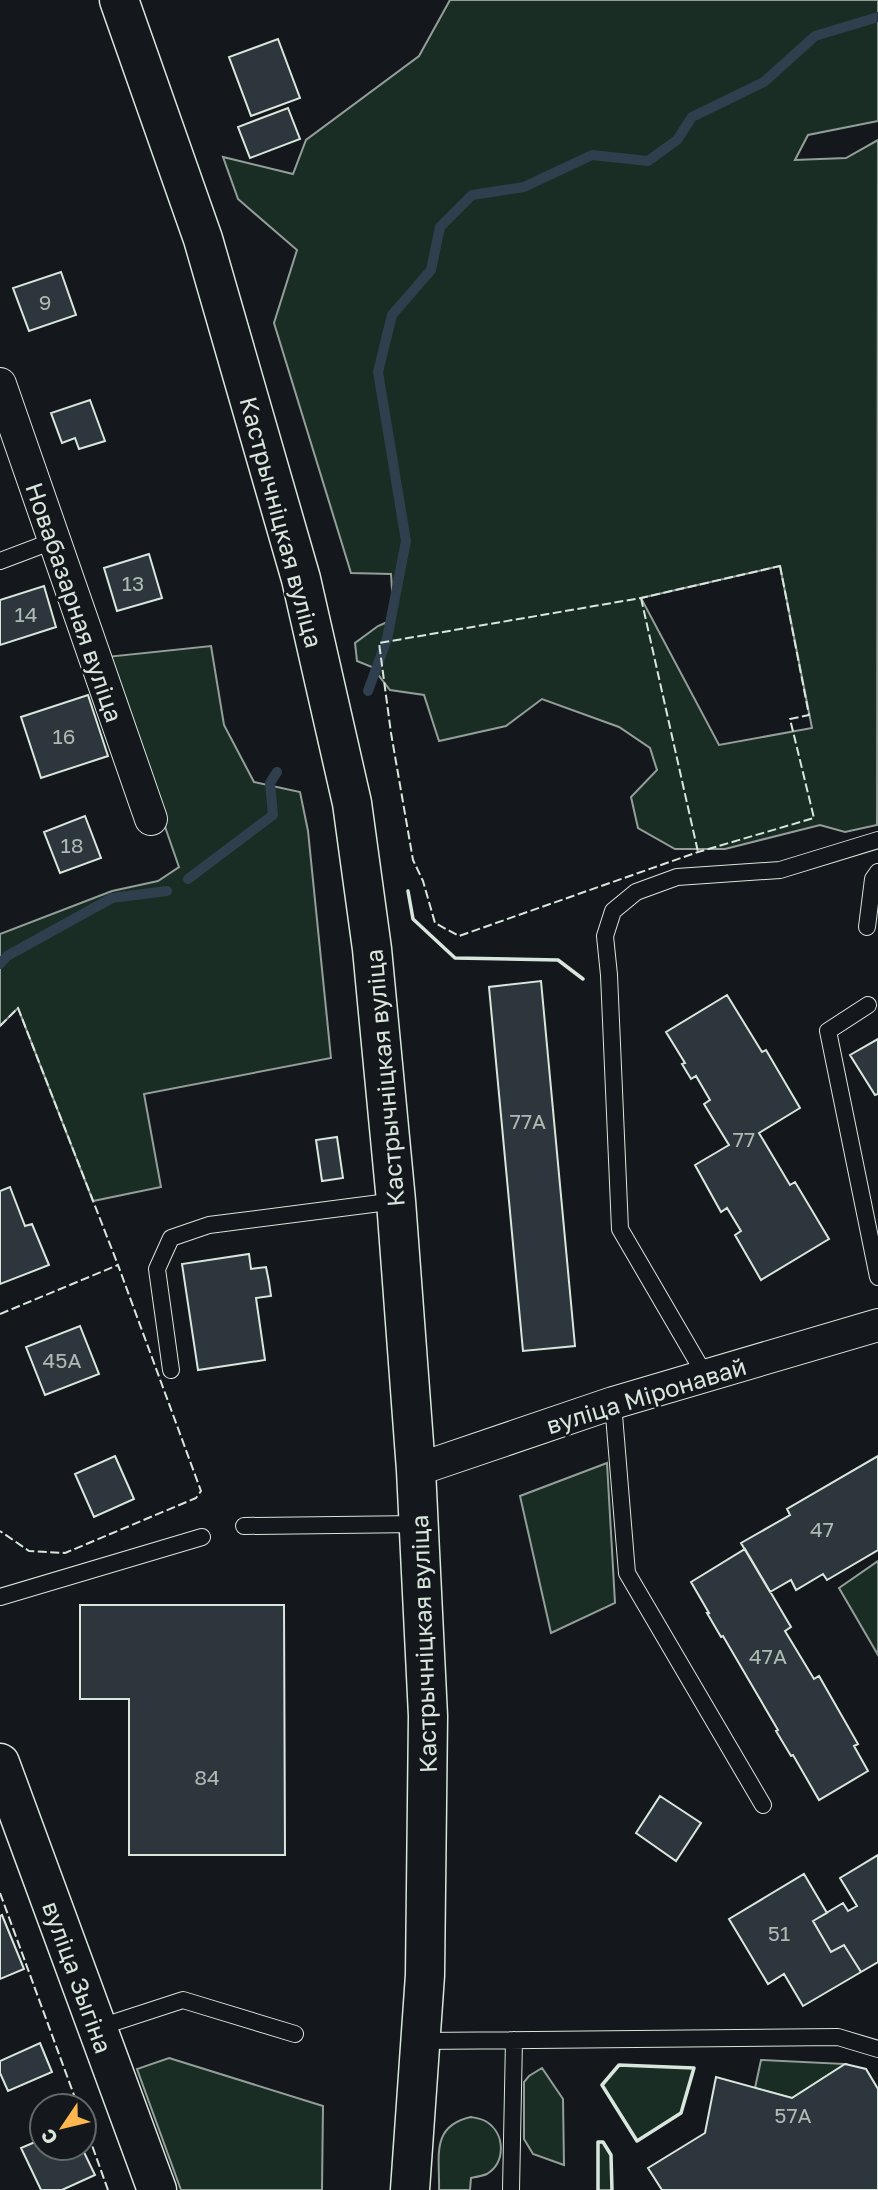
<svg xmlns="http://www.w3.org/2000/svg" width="878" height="2190" font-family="'Golos Text',sans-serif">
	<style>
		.green { fill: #1a2d24; stroke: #939e99; stroke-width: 2; fill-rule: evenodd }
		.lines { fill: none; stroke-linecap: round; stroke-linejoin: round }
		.stream { stroke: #2f3f4d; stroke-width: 10 }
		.building { fill: #2c363c; stroke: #d8e6dc; stroke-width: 2 }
		.lane-casing { stroke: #d8e6dc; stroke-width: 18 }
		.street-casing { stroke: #d8e6dc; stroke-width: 34 }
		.secondary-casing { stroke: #d8e6dc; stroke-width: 41 }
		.lane { stroke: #14181c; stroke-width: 16 }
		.street { stroke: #14181c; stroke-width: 32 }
		.secondary { stroke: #14181c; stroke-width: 38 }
		.fence { stroke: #d8e6dc; stroke-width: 2; stroke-dasharray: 9 3.5; stroke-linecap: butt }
		.wall { stroke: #d8e6dc; stroke-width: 3.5 }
		.labels { text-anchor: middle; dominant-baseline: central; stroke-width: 5; stroke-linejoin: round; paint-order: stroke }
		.number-label { font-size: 21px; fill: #adbab4 }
		.street-label { font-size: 24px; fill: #d8e6dc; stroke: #14181c }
	</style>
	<rect width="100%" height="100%" fill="#14181c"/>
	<path class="green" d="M450,0H878V121L808,135L795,160L846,158L878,140L877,825L845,832L820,825L725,849H675L638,828L631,797L657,770L650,748L619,727L542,699L506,726L439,741L424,695L390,690L372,667L357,661L355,643L378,626L394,619L391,574L351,573L274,323L297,250L238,199L223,157L293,174L306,140L419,56ZM780,566L812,728L719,745L641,598Z
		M211,646L224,725L254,782L300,792L308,831L331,1058L144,1094L161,1187L93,1201L18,1008L0,1026V934L112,891L158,881L179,867L106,657Z
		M607,1463L615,1603L551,1633L520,1496Z
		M878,1561V1655L839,1588Z
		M169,2058L323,2106L322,2190H181L137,2069Z
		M761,2060L845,2064L792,2098L755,2088Z
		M619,2065L694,2068L681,2113L637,2141L602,2085Z
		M542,2068L563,2099L564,2165L533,2154L524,2139V2082L529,2076Z
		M471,2117C476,2118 483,2119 487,2122C505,2134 506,2162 487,2174C482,2176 476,2177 471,2178L470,2190H439C440,2157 430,2126 471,2117Z
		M598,2142H603L611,2155L612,2190H598Z"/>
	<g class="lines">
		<path class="stream" d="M368,691L387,639L406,541L378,372L392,315L431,270L440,227L472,195L524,187L592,155L648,161L677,140L692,117L764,82L815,36L878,17
			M188,879L273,815L270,783L277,772
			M0,964L7,956L112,898L167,891"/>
	</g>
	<path class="building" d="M278,39L300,98L251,116L229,57Z
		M288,108L300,139L250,158L238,127Z
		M61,272L76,315L29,331L13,288Z
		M90,400L105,441L79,449L75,438L62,443L51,413Z
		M149,554L162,598L117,611L104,568Z
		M44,586L56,627L0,645V600Z
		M88,695L108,756L41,778L21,717Z
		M85,816L101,858L60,873L44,832Z
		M541,981L575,1346L523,1351L489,987Z
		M727,995L762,1052L766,1050L800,1108L759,1133L790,1185L795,1182L829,1239L761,1280L735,1235L741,1231L727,1208L721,1212L695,1165L729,1145L704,1104L710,1100L696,1076L691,1079L682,1064L685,1063L666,1032Z
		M878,1039V1094L875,1095L850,1055Z
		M337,1137L343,1178L322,1181L316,1140Z
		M10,1187L25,1226L32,1224L49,1265L0,1284V1191Z
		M249,1254L251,1269L266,1267L269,1282L271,1296L256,1298L265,1360L198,1370L182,1264Z
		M80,1326L99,1374L45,1395L26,1347Z
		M115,1456L134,1499L94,1517L75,1474Z
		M878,1456V1550L827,1580L823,1574L796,1590L791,1580L770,1592L741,1543L790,1515L787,1509Z
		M745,1549L791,1627L785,1631L814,1679L819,1676L858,1744L854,1746L868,1771L819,1800L793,1755L791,1756L776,1731L778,1730L723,1636L721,1637L707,1613H709L691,1582Z
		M80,1605H284L285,1855H129V1699H80Z
		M660,1796L701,1823L676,1861L636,1833Z
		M878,1855V1962L861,1972L844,1945L831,1952L813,1921L843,1903L848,1911L857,1906L840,1878Z
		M804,1874L827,1913L813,1921L831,1952L844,1945L861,1972L803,2006L784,1974L768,1984L729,1919Z
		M2,1915L24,1969L0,1979V1916Z
		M40,2043L52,2072L8,2091L0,2073V2061Z
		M845,2064L866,2069L878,2089V2190H662L648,2168L705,2133L716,2077L792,2098Z
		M42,2139V2148H82L95,2175L62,2190H41L21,2148Z"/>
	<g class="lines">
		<g class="lane-casing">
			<path id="lane" d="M0,561L53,541
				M867,927L873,879L878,872
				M868,1005L828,1031L878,1277
				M171,1370L157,1269L171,1238L209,1225L396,1201
				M705,1375L620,1229L609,975L605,936L613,911L636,892L677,877L780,870L878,840
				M613,1403L627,1573L763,1805
				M244,1526L419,1524
				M0,1597L202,1537
				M97,2028L183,2000L295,2034
				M419,2041L838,2037L878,2049
				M511,2190L514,2040"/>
		</g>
		<g class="street-casing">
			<path id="street" d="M0,384L151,819
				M416,1470L613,1403L878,1325"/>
		</g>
		<g class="secondary-casing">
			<path id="secondary" d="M119,0L203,239L301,579L352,803L372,949L396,1201L416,1470L428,1716L425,1975L410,2190
				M0,1763L157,2190"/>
		</g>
		<use href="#lane" class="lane"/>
		<use href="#street" class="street"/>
		<use href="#secondary" class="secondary"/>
		<path class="fence" d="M780,566L809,715L790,719L814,818L698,852L459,936L435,923L423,881L413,860L391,733L379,643L641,598Z
			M641,598L698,852
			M0,1026L18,1008L118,1265
			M0,1314L118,1265L201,1491L196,1498L65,1553L29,1551L0,1531
			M0,1893L78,2106
			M84,2123L108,2190"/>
		<path class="wall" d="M408,891L413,919L455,958L558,960L583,979
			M619,2065L694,2068L681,2113L637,2141L602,2085Z
			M598,2190V2142H603L611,2155L612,2190"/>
	</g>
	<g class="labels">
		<g class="number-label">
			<text x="45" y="302">9</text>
			<text x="133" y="583">13</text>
			<text x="26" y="614">14</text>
			<text x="64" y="736">16</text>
			<text x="72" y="845">18</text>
			<text x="528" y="1121">77А</text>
			<text x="744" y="1139">77</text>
			<text x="62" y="1360">45А</text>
			<text x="822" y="1529">47</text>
			<text x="768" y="1656">47А</text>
			<text x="207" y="1777">84</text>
			<text x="779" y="1933">51</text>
			<text x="793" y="2115">57А</text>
		</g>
		<g class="street-label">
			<text transform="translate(282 522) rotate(75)">Кастрычніцкая вуліца</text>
			<text transform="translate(75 602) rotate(71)">Новабазарная вуліца</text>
			<text transform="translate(384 1078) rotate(-95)">Кастрычніцкая вуліца</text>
			<text transform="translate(646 1395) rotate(-17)">вуліца Міронавай</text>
			<text transform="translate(423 1644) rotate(-92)">Кастрычніцкая вуліца</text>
			<text transform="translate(78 1977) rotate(70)">вуліца Зыгіна</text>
		</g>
	</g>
	<g transform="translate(63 2127) rotate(235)"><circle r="33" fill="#14181c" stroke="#626a69" stroke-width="2"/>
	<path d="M0-5L12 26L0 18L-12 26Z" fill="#ffb74d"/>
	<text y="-10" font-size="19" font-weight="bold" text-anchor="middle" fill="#d8e6dc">С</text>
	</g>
</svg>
